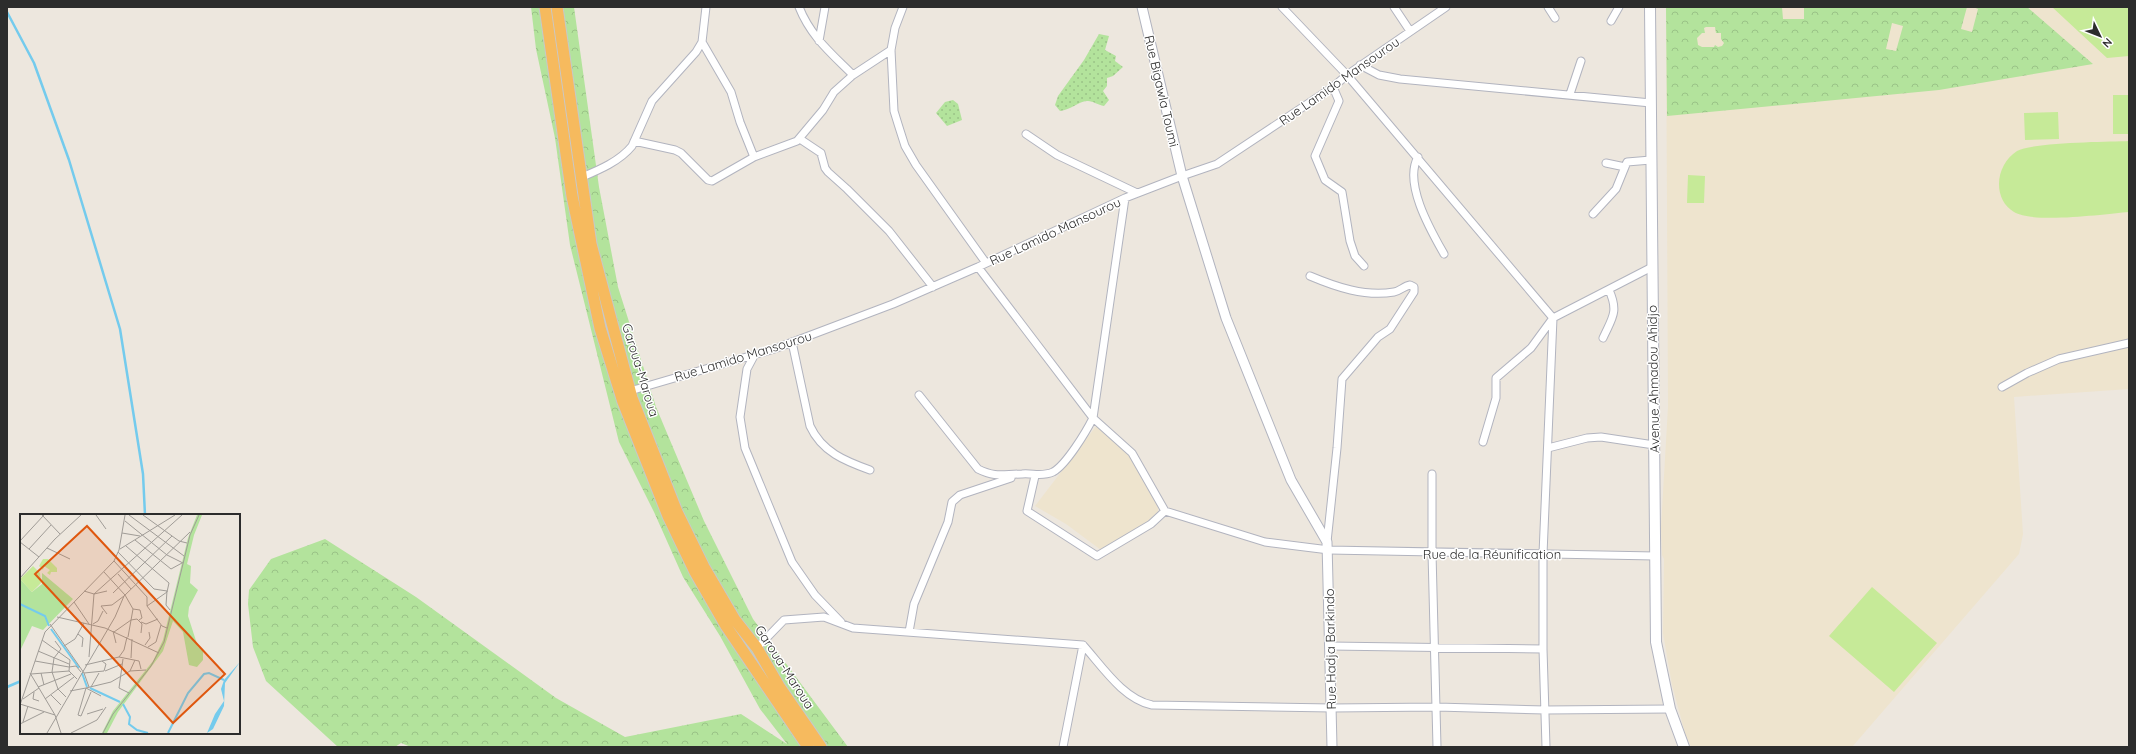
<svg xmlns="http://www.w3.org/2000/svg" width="2136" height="754" font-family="Quicksand,sans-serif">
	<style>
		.education { fill: #eee4ce }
		.grass { fill: url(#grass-dots) }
		.forest { fill: url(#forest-crowns); fill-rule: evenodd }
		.pitch { fill: #c6ea98 }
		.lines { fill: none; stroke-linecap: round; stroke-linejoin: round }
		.stream { stroke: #74cbed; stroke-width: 2.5 }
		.minor-casing { stroke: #b2b4bf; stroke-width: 9 }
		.tertiary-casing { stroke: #b2b4bf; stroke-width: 11 }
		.secondary-casing { stroke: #b2b4bf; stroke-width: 12 }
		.trunk-casing { stroke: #c8c8c8; stroke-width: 13 }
		.minor { stroke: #fff; stroke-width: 7 }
		.tertiary { stroke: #fff; stroke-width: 9 }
		.secondary { stroke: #fff; stroke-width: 10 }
		.trunk { stroke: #f6ba5e; stroke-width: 11 }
		.labels { text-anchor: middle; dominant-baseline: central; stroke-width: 3; stroke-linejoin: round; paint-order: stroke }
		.street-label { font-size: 13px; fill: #2c2c2c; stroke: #fff }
		.inset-river { fill: none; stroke: #74cbed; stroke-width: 2 }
		.inset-road { fill: none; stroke: #a09c97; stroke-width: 1 }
		.view { fill: #df570e; fill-opacity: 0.15; stroke: #df570e; stroke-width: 2 }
		.inset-edge { fill: none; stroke: #2c2c2c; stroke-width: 2 }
	</style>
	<defs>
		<pattern id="grass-dots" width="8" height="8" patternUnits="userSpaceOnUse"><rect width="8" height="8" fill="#b3e39c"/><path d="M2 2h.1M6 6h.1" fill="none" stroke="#9ac387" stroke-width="1.8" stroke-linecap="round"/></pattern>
		<pattern id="forest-crowns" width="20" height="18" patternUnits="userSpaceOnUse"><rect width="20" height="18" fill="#b3e39c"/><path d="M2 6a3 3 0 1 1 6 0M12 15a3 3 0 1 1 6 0" fill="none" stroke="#9ac387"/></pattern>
	</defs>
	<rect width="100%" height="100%" fill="#ede7de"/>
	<path class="education" d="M1666,7H2129V389L2014,397L2023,534L2019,554L1852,747H1691L1685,733L1672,685L1663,633L1664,559L1662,555L1661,527L1668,407Z
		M1097,425L1130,454L1158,500V519L1105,553L1066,524L1035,506Z"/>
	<path class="grass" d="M1099,34L1109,36L1105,50L1116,56L1115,61L1123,67L1113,76L1107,78V86L1103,91L1109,100L1104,106C1098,105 1093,101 1088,101C1080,100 1071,110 1060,111L1055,105L1058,96L1084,60Z
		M953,100L958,104L962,120L947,126L936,113L945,102Z"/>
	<path class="forest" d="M531,7H574L599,187L618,287L656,407L704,521L753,619L848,747H411L401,743L395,747H338L266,681L253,647L248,604L249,590L271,559L325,539L416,597L556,698L625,737L741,714L787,744L760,709L720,636L683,577L654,512L619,442L570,245L555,138L536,49Z
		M1666,7H1782L1783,19H1804V7H1967L1961,29L1972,32L1978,9L1973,7H2027L2093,64L1939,90L1667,116ZM1892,23L1903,26L1896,51L1886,49ZM1706,27H1715L1716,33H1721V39L1724,43L1722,46L1718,47L1715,45L1714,47H1702L1698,45L1697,38L1702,33H1705L1704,28Z"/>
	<path class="pitch" d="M2052,7H2129V56L2107,58Z
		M2113,95H2129V134H2113Z
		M2058,112L2059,139L2025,140L2024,113Z
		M2129,141V212C2104,214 2034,224 2014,212C2004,206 1999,196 1999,184C1999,171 2006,158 2017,151C2033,142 2107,142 2129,141Z
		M1688,175L1705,176L1704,203H1687Z
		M1872,587L1937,643L1894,692L1829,636Z"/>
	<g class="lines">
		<path class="stream" d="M7,12L34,63L69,160L120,329L143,474L145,515
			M7,687L21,681"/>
		<g class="minor-casing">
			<path id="minor" d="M799,7C811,37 831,53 853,75
				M903,7L895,28L891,50L894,111L898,124L905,146L916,165L986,263
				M1282,7L1347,75L1553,318L1543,554V649L1546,747
				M1394,7L1410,31
				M1548,7L1555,18
				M1611,21L1619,7
				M819,41L825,7
				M702,42L731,92L740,122L754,157
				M1360,65L1379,75L1400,79L1651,103
				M1333,87L1339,101L1315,156L1325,180L1342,192L1350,241L1355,256L1364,266
				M1570,94L1581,61
				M1026,134L1057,155L1137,193
				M800,139L821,153L825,168L828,172L847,189L889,231L933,287
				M634,141L675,150L681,153L708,180L712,181L754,157L797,141L823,110L834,92L853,75L891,50
				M1418,157C1403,183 1431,231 1444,254
				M1606,163L1625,167
				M582,177C599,170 620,161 632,146L652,101L696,52L702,42L706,7
				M1593,214L1616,189L1627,162L1651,160
				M978,267L1093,418L1132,453L1165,511L1265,542L1329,550L1655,556
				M1310,276C1336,287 1365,297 1394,292C1400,291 1404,286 1410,285L1414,287V292L1390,329L1378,337L1342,379L1337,448L1327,542
				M1603,338C1612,318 1619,312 1609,290
				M792,342L810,426C822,452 845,461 870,470
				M755,354L747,369L740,417L745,448L792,562L815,595L841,622
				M2002,387L2027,373L2059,359L2129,343
				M630,391L774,349L893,304L978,267L1125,198L1182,176L1217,164L1333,87L1347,75L1446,7
				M919,395L978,469C996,478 1003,474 1022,474C1033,473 1042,477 1053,472C1066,465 1086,432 1093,418L1125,198
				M1483,442L1496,398V378L1531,348L1553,318L1652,267
				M1548,448L1587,438L1601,437L1654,445
				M1432,474V553L1437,747
				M1035,476L1027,511L1097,556L1151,524L1165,511
				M909,632L914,604L948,522L952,502L960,495L1011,478
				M1330,646L1543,649
				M757,648L784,620L824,617L853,628L1083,645C1102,666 1123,699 1152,705L1332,708L1437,707L1545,710L1670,709
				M1063,747L1083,645"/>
		</g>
		<g class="tertiary-casing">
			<path id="tertiary" d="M1142,7L1182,176L1226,318L1291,480L1327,542L1332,747"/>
		</g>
		<g class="secondary-casing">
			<path id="secondary" d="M1650,7L1656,642L1670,709L1684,747"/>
		</g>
		<g class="trunk-casing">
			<path id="trunk" d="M545,7L572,196L600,328L623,402L668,516L695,572L726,626L808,747
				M557,7L591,244L632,398L677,512L704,567L735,620L757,648L779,686L821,747"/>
		</g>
		<use href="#minor" class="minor"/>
		<use href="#tertiary" class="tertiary"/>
		<use href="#secondary" class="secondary"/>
		<use href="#trunk" class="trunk"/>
	</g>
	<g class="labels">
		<g class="street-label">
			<text transform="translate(1339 81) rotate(-35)">Rue Lamido Mansourou</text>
			<text transform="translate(1162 91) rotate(77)">Rue Bigawla Toumi</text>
			<text transform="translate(1055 231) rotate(-25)">Rue Lamido Mansourou</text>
			<text transform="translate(743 356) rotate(-17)">Rue Lamido Mansourou</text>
			<text transform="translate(641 370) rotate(73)">Garoua-Maroua</text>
			<text transform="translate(1653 379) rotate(-91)">Avenue Ahmadou Ahidjo</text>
			<text x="1492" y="554">Rue de la Réunification</text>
			<text transform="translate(1330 649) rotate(-91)">Rue Hadja Barkindo</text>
			<text transform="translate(785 667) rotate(57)">Garoua-Maroua</text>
		</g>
	</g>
	<g transform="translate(20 514)">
		<rect width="220" height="220" fill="#ede7de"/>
		<path d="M177,1H182L174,21L167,50L171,52L170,69L178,76L169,93L168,102L178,133L183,135V146L177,153L169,151L163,118L153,107L143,137L98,198L87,219H82L93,197L133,147L143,126L168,24ZM22,59L53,85L23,116L12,112L0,137V65L12,78L22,70Z" fill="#b3e39c"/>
		<path d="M23,45H28L37,54V58H31L30,61L27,59L30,56L24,52L23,56L19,52ZM13,52L20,59L21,69L12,78L0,65Z" fill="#c6ea98"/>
		<path d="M220,148L205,169L204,192L193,215L187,219L195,200L204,187L201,175L204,166Z" fill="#74cbed"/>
		<path class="inset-river" d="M0,90L25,102L29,112M31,115L59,154M62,159L67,173M70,174L100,188M103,190L110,203L109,210L117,216L128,219M148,219L168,179L184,160L189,159L204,166"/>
		<path class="inset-road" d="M22,1L40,20M76,1L86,15M109,1L164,42M123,1L159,27L167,29M105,7L147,41L163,49M102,19L120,22M115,26L151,55L162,49M0,27L24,1M0,28L19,43M106,32L149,69L147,78L127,92M27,34L50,45M9,35L31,11M100,35L155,1M98,38L134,75L147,77M94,47L127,83V92L142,112L147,114M84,58L105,81L113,95L108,123M98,60L111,75M0,64L35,25L61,1M64,77L74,80L87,77M147,77L146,91L150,96M93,79L152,22M54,88L69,110M113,95L120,96L122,104L119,106M87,100L81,92L92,91L104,82M37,103L85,114L139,139M121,108L126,110L138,105M30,110L64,159L84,157L86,150L82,147L65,151M73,110L78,107L83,97M93,117L96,129M94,118L111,106L117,105L122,110L121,119M58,120L63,124L62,133M55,125L64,109M22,126L50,146L49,157L57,165M35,127L41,135L34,144L32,158L38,175L46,183M125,131L130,124L129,118M44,132L55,125M128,133L136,128L141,111M18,137L49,150M69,143L74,80L162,1M99,143L119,147L121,155M111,144L112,125M103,145L99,174L109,179M15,147L49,153L56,152L61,158M82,147L99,143L104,136L107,123M85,157L102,150M110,157L115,146M10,159L35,201L41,219M21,159L24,171M64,159L69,173M11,160L49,157M18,173L51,160M71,173L79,159M66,174L91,168L110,157L126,156M66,174L58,201L61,202L71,178M50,177L66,174L81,182M14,178L13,185L19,187M31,181L41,191M3,185L19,174M25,185L54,163M0,190L35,201M0,191L25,118L94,47L99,36L105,1M67,200L83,195M3,208L8,192M0,210L24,198M27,219L95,103L104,82L170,18M51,219L77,206L86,193M83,219L93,200L131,152L144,128L170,21L179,1"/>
		<path class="view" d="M67,12L205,160L153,209L15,60Z"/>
		<rect width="220" height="220" class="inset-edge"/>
	</g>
	<rect width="2136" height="754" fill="none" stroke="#2c2c2c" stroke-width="16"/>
	<g transform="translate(2100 36) rotate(133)" stroke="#ffffff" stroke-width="3" paint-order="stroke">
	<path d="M0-3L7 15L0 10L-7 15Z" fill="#2c2c2c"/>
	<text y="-6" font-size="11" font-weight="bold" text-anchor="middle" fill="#2c2c2c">N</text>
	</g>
</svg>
